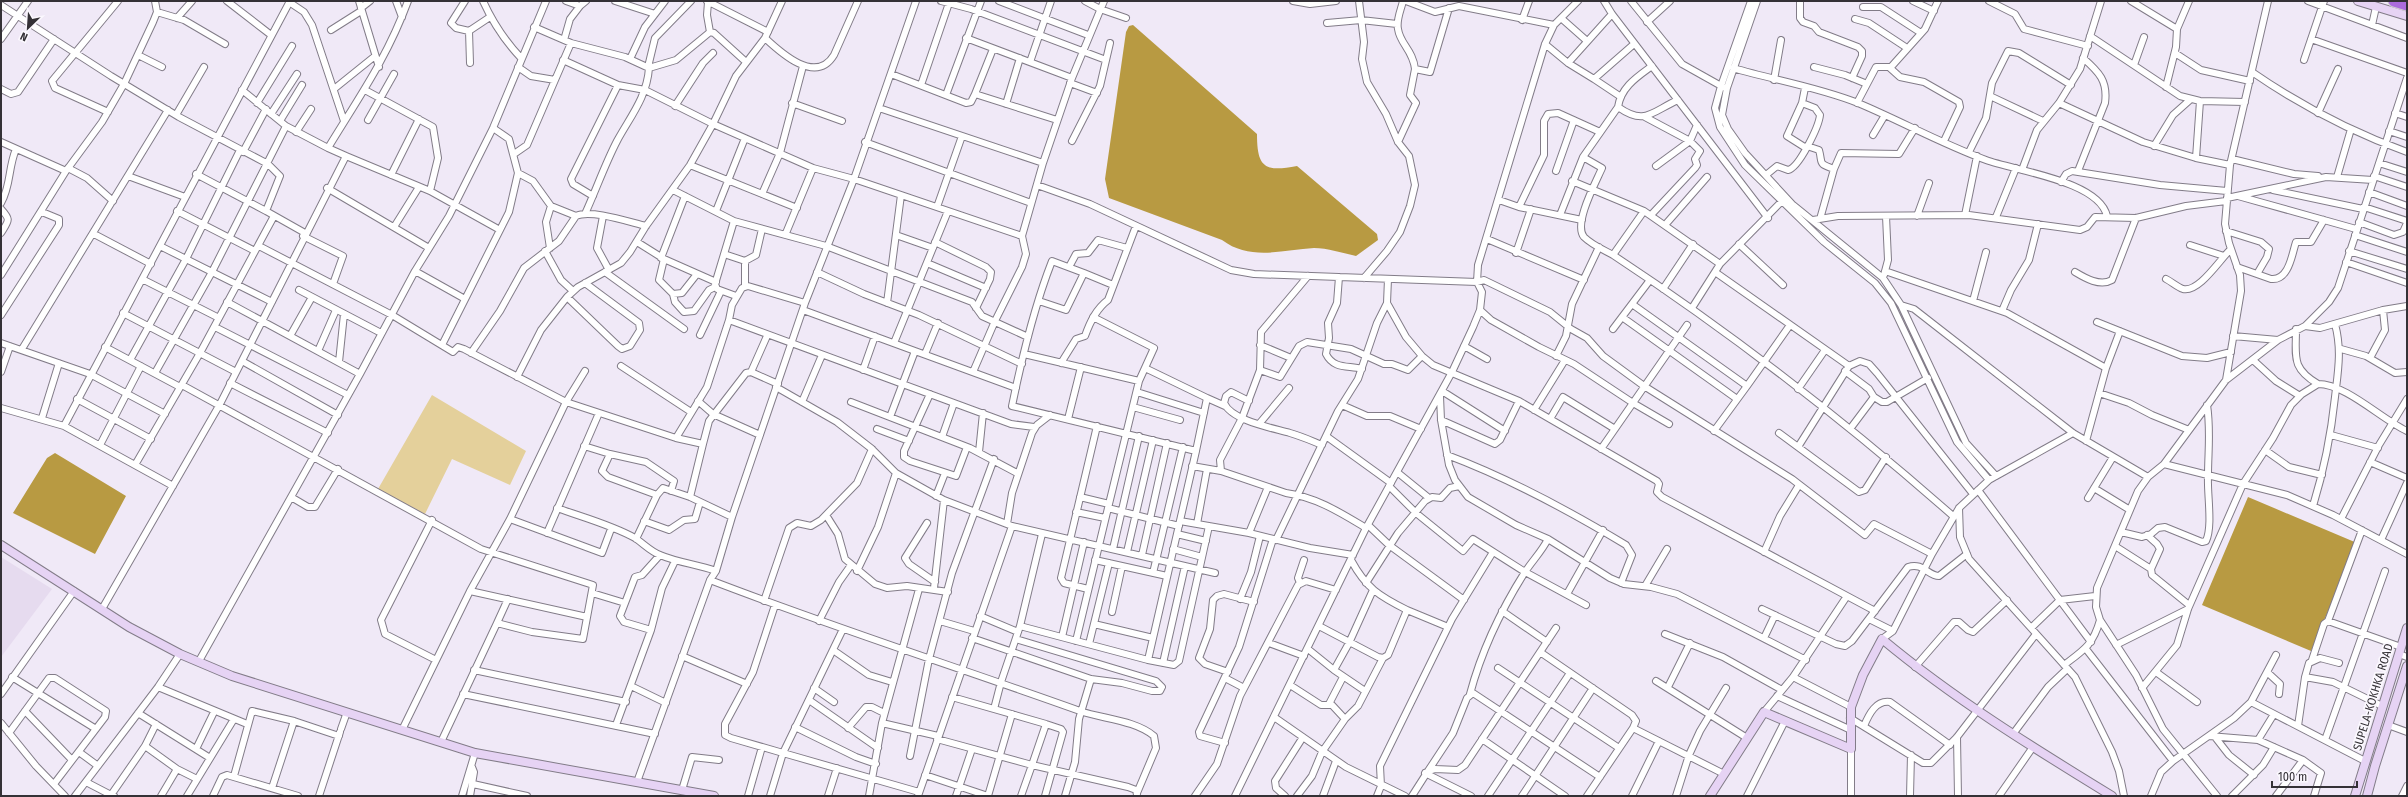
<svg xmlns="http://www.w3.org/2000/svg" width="2408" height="797" font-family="'Fira Sans Condensed',sans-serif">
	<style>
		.built { fill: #e6dbef }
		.green { fill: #e4d09b }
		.water { fill: #b89a42 }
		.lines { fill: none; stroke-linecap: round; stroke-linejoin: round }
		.street-casing { stroke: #827c88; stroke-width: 8 }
		.secondary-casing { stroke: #827c88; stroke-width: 10 }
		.highway-casing { stroke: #cececf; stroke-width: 13 }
		.street { stroke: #fff; stroke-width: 6 }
		.secondary { stroke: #e6d3f4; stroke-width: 8 }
		.highway { stroke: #ab6bdc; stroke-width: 11 }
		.labels { text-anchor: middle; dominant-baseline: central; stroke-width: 3.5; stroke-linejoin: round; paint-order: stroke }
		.street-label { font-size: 12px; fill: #343136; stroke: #fbf8fe }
	</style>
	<rect width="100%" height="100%" fill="#f0e9f7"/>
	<path class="built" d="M1,557L52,589L1,657Z"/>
	<path class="green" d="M432,395L526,451L510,485L452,459L425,514L378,489Z"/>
	<path class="water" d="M1133,25L1257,134C1257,168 1265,172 1297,166L1377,234L1378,240L1356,256C1343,253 1327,248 1314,248C1282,250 1250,261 1222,240L1109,198L1105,179L1126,32L1129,26Z
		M55,453L126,496L95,554L13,513L47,458Z
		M2248,497L2357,543L2311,651L2202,605Z"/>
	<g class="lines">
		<g class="street-casing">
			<path id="street" d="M227,1L271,35
				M359,1L379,67
				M396,1L402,17
				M465,1L451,23L456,28L469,31L490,17
				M483,1C493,23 505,41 521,58
				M566,1L580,6L586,1
				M615,1L655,14
				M707,1L768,32
				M941,1L971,9L1106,60
				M999,1L1088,35
				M1085,1L1100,9L1126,18
				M1293,1L1310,4L1336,1
				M1359,1L1364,42L1362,59L1367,82L1386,114L1398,142L1409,156L1415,185L1410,206L1400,232L1387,251L1364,278
				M1403,1C1401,10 1396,20 1398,29C1400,44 1413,50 1415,69L1430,72L1449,8
				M1406,1L1435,12L1459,6L1554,25
				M1604,1L1612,14L1768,218
				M1631,1L1682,64L1723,87
				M1751,1L1721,86L1715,108L1720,127L1745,165L1824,242L1875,283L1891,303L1957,442L1989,480
				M1757,1L1727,88L1722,115L1728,129L1745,153L1792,204L1883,278L1901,305L1966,443L1996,476
				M1800,1V18L1803,22L1814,26L1819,32L1858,47L1862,51V56L1852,78
				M1913,1L1934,11
				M1989,1L2015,14L2024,29L2088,46
				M2131,1L2177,29L2176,47L2166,87
				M2308,1L2407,38
				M289,2L304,12L312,25L344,121
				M708,2L707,15L710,32
				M1,5L111,76L179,117L268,164L280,176L266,211L305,233
				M1863,7H1881L1921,33
				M361,8L370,1
				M157,12L184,20L225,44
				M177,18L192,1
				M1561,18L1587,41
				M1855,19L1869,23L1907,48
				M1522,20L1529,1
				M1647,22L1670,1
				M1327,23L1361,20L1397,24
				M2372,25L2376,7
				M534,27L571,43L625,57L649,68C647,97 630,117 617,141C605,164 596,190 585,214
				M2177,29L2189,1
				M331,30L361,11
				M469,31L470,63
				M2090,36L2180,96L2200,101L2245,102
				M765,38C781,53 816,85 834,55L858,1
				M966,38L1072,78
				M1,39L28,1
				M2311,39L2407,73
				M564,40L570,19L580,6
				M1545,44L1568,63L1594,79L1634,44
				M993,49L975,94L1057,120
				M2175,53L2201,70L2250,81
				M138,55L162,67
				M630,59L645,27L665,1
				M563,60L618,85L645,90L713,124L813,168L854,179L1022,236L1043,163L879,108
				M2304,60L2324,1
				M1030,62L1051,1
				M1568,63L1612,14
				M2134,65L2144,37
				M648,67L655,38L691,1
				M1814,67L1845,75L1867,84
				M649,68L676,60L710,32L714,33L746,62
				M1733,68C1774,80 1818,87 1858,103C1901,121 1942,144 1986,160C2016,171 2099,181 2107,216
				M1890,68L1900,77L1924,82L1959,102L1960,107L1944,141
				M2252,72C2300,105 2351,132 2407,152
				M891,74L966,103L971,102L975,94
				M1594,79L1621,97
				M555,80L571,43
				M1774,80L1781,40
				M1070,83L1097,93
				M921,85L949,3
				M1805,88L1802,103L1787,136L1806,148
				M1,89L11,94L18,92L54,39
				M334,89L375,56
				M365,90L433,127L438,158L430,191
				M946,95L981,1
				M1990,96L2043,121
				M257,103L292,46
				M792,103L842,121
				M1857,103L1876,67H1891L1925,29L1938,1
				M2059,103L2143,142L2196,158L2230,165
				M1006,104L1020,58
				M675,106L703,63L713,53
				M1618,107C1621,87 1637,77 1652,66
				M108,112L55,88L52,81L118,1
				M2318,113L2338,69
				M2395,113L2407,117
				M271,114L297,74
				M176,115L204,67
				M1645,117L1690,141L1697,125
				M368,120L394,74
				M280,121L302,85
				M286,126L328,148
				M2389,131L2407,137
				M296,132L311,109
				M1873,135L1885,115
				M1072,141L1100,86L1110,43
				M1,142L66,171
				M865,142L1031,203
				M1398,142L1416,103L1410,95L1415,69
				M1807,146L1819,150C1823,164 1817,163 1834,169L1820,219
				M2154,146L2173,115L2191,99
				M243,152L266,109
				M1969,152L1986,118L1992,83L2008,51L2019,53L2071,85
				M514,154L527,145L555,80L531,76L518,67
				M346,156L430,191L500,230
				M1583,157L1602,168C1596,182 1573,224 1584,237C1592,245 1604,250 1613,255
				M2196,158L2200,101
				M2232,159L2294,174L2318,176
				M1043,163L1072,78L1104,1
				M2379,163L2407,172
				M690,165L797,208
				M68,168L87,178L113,201
				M1834,169L1841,153L1899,154L1915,128
				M2022,170L2037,130L2059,103L2080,69L2101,1
				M1556,171L1574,120
				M2078,171L2105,103C2108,81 2099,72 2083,58
				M518,173L533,181L551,206L576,216
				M196,174L266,211
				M391,175L419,119
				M1766,175L1777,166L1788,170C1799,168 1819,126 1820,115L1815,108L1802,103
				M128,176L185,197
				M2374,176L2407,187
				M2337,177L2351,129
				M1572,181L1644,211L1720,264L1692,308
				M2061,182L2066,174L2072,171L2160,185L2227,191
				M1037,185L1090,204L1231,270L1254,274L1477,282L1484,280L1550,312L1571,329L1587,338L1603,356L1644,386L1792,479L1865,535L1874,524L1932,554
				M327,188L429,248
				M673,190L734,221L715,284L717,289L736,296
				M2273,190L2363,209
				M2369,192L2407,206
				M762,194L780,153L803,66
				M593,196L573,184L571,179L618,85
				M2238,196L2356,229
				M2227,198L2326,177L2373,180
				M1499,200L1519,207L1582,220
				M1,203C11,186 8,168 16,149
				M937,207L962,136
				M1519,207L1544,155V121L1548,114L1558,113L1600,132
				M2364,207L2407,221
				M1,209C11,220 9,220 1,233
				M177,211L255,251
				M716,211L745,138
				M1644,211L1613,255C1733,334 1846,422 1953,516
				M1560,215L1583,157L1618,107C1645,126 1651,112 1678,100
				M1651,215L1695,168L1697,165L1695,159L1700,151L1690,141L1656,166
				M1965,215L1977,156
				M603,216L597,248L609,270
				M1917,216L1929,183
				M1996,217L2016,168
				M1813,220L1838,216L1969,215L2080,230L2087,227L2095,217L2136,218L2186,206L2226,201
				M734,221L826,246L972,302L982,316L1028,337
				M2359,222L2394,235L2403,232L2407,223
				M1665,225L1707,177
				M394,227L419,187
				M2226,231L2261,242L2269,249L2267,257L2257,274
				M786,233L813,168
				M94,234L151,264
				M896,235L933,248
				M2355,235L2407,252
				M303,236L343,256L333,284
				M1487,239L1584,280
				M637,242L664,259L659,280L673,294L675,302L684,312L694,311L709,290L715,287
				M935,242L986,267L991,272L990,279L976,308
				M1739,244L1783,285
				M2190,245L2224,256
				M160,246L272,302
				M259,246L392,315L453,352L458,347L464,349L566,402L676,438L703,444L709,421L746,373L751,372L778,384
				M550,248L546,222L551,206
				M545,251L561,280L573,291
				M2349,251L2407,269
				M1516,253L1531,209
				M724,254L745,261
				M661,258L685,196
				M664,259L716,282
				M2346,262L2407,283
				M927,263L986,288
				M1720,264L1782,201
				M1069,267L1076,254L1088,253L1098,240L1127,248
				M2237,267L2271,279C2289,281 2292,254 2296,242H2311L2324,220
				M415,271L465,299
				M1885,271L2007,313L2106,368
				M605,272L684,329
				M817,272L864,294L919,315L1022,364
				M1715,272L1849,366L1798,447
				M2075,272C2085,278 2100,287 2112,280L2136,218
				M1084,273L1113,285
				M1,275L66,171L102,122L124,84L153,22L157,12L155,1
				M1884,275L1888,260L1886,216
				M1339,277L1337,303L1328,323L1329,338L1326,354C1334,370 1349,365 1362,369
				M142,279L219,318
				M1388,279L1387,303L1406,337L1422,356L1433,365L1519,401L1657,481L1659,484L1657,492L1662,497L1847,596L1793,677
				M2166,279C2172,282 2177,287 2183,289C2199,293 2220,259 2231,249
				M745,286V261L756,255L762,229
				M1663,289L1693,244
				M299,290L381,333
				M673,294L682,293L697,274
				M567,297L618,346L622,349L630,346L640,330L639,323L585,283
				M1973,301L1986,252
				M227,302L360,374
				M887,303L901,195
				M1632,304L1747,386L1790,325
				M1901,305L1914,309L2073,433L2148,477L2164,464L2287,495L2333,515L2407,554
				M803,310L1016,388
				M1480,310L1491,320L1539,347L1574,364L1633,403L1669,424
				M2002,311L2011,290L2029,260L2038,224
				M123,313L236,372
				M1,315L59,225V219L42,212
				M1093,317L1154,348L1139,381
				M1622,317L1737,399
				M729,320L1011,424L1034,427
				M2097,322L2182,356L2207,358L2231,352
				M2305,326L2329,302L2338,288L2407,78
				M215,327L348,395
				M1613,329L1650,280
				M2296,329C2296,357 2291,368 2318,384
				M700,335L721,291
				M290,336L312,297
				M2233,336L2278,340
				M1,343L90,374L165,414
				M894,343L948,211
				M442,345L509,212L518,173L509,139L493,128
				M1260,345L1291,358
				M1464,346L1487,359
				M105,347L180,387
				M22,349L168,110
				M2341,349L2366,356L2395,373L2407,372
				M318,351L336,310
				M471,353L500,311L524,268L559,241L576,216C591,209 629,222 646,226
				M925,354L938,323
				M1024,354L1139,381L1108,508L1179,526
				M1556,356L1566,336L1572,304L1599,247
				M2370,358L2385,330L2383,310
				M130,360L186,259L240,150
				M2253,360L2276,381L2300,396
				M242,361L338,415
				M339,362L344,314
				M1061,363L1076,339L1085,336C1090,322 1096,309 1108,300L1136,226
				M621,366L691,412
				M1849,366L1860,361L1869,364L1877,373L1973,494
				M1145,368L1207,398L1196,451
				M863,370L875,336
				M1260,370L1280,377L1299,346L1307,342L1351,349L1384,364H1392L1408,370L1422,356
				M1845,371L1869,389L1874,397L1850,429
				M1,372L10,346
				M751,372L767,336
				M973,372L995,321L1022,267L1026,254L1022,236
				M155,373L212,272L286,126L242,90
				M517,377L541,330L567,297L578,287L621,263L630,252L646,226L690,165L713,124L736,76L765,38L782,1
				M2226,380L2241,291L2240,275L2229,243L2225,224L2230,165L2268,1
				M230,383L328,433
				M182,385L481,549L593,585L583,639L532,632L497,623L441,742
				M776,387L837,422L872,449L896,473L944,500L1012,526L1215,573
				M1798,389L1825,350
				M1442,391L1505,431
				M1137,392L1204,413
				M2099,393L2129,403L2152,415L2189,430
				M930,394L904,451V457L910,461L956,476L967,447
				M1440,396L1441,420L1449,465L1455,480L1468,497L1516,525L1548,539L1610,578L1624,584L1651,587L1677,594L1806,660
				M1874,397L1882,402H1887L1928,378
				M1207,398L1225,406
				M77,399L151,439
				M698,401L713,414L760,435
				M1249,401L1231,392L1226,396L1224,403C1232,421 1273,428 1290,433C1301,436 1312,441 1322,445
				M802,402L822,355
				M851,402L970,448L1017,473
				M1342,405L1367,416H1390L1421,429
				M1133,407L1180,420
				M1,408L64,426L173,486
				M1534,410L1565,360
				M890,417L915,351
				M42,418L59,363
				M1068,419L1081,367
				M1550,419L1563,397L1615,429
				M1441,420L1495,444L1500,440L1519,401
				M1259,424L1289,388
				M64,426L290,1
				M877,429L909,441
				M1714,431L1747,386
				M1779,433L1859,492L1865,490L1886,457
				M2331,435L2378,448
				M1326,436L1391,483
				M942,437L954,403
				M676,438L707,387L729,320L732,305L742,288L748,286L805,303
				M2086,441L2106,368L2120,331
				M100,445L141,366
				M584,446L610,454L602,471L608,477L657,495L663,488L690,497L732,517
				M1601,449L1687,325
				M2265,450L2289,467L2322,475
				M979,452L983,413
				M610,454L646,462L674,481L671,491
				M1447,455C1511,479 1568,510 1626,545L1632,555L1621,583
				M2370,462L2407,478
				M2164,464L2226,380L2278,340L2305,326L2320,328L2383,310L2407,306
				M135,465L200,353L274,216
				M1192,466L1221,471L1286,493C1316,497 1341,513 1366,528
				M1221,471L1220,460L1242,418L1260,370L1261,332L1308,276
				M1397,472L1429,498
				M2148,477L2138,491L2097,588L2096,607L2100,620L2136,675L2163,729L2217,796
				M1389,486L1416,513L1463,551L1473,539L1525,572L1586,605
				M1268,487L1249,533L1310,548L1353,555
				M2094,488L2130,510
				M1978,490L2091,642
				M936,496L945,473
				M291,497L308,507H315L338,469
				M690,497L703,444
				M1080,497L1109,504
				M2088,498L2113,457
				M2313,506C2324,470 2331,435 2335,397C2338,371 2342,350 2335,324
				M557,508C582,517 612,525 635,538C644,544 650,551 660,555C679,563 697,564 716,571
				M1959,508L1960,537L1969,559L2075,677L2112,752L2119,771L2124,796
				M1076,512L1105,518
				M826,515L838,534L845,559L875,584L887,588L907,586L948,592
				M510,519L602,553L611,529
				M2341,519L2379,445L2407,399
				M432,520L381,620L385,634L436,660
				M644,521L669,530L684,520L695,519L700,502
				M1180,521L1249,533
				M927,523L905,558L909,564L935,582
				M1007,524L1012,493L1032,433L1037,425L1050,415
				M1197,524L1207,469
				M1368,525L1389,545L1464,600
				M2121,532L2142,537L2151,534L2158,528L2165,527L2202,542L2206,541C2213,526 2207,494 2208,476C2208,452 2211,430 2207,405
				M547,533L599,413
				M1177,534L1206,541
				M636,539L657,495
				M1276,540L1338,411L1358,379L1377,323L1387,303
				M2381,540L2407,483
				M2115,546L2151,569L2160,549L2157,544L2147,535
				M1113,549L1139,436
				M1173,549L1202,557
				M1127,552L1153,440
				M1764,552L1780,516L1799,485
				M1142,555L1167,443
				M1095,560L1167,576
				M2151,569L2152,575L2189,605
				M857,571L878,527L896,473
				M1153,573L1183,447
				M710,580C832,627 957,667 1080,711C1103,719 1135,720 1154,736L1156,748L1137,793
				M1300,583L1298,578L1304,560
				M1366,583L1398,533L1425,501L1432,497L1441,498L1450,488L1459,486
				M1645,586L1667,549
				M934,588L944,500
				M1088,589L1064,583L1061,578L1097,426
				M470,591L587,617
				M592,593L625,603
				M1567,594L1603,530
				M1847,596L1875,611
				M1240,599L1251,572L1260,536
				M764,601L789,528L797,523L811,526L821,520L857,483L872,449
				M775,605L753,672L725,724V735L731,738L783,753L843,629
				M102,609L220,404L346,156L328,148C359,97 387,58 408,1
				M1762,609L1836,644L1845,646L1852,641L1908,567C1923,562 1928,576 1939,576L1967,554
				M1407,610L1448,627
				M1502,611L1547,642
				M1112,612L1122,566
				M980,616L1018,632
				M1869,619L1893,631
				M819,621L839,582L851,565
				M940,621L974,631
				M2328,621L2362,530
				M497,623L508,599
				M1094,624L1153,638
				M1020,626L1042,534
				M1319,626L1378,657L1383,658L1388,655L1407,610C1379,596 1366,588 1351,560
				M2031,628L2060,600L2095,596
				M651,630L624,622L620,616L635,577L642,575L660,555
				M1665,634L1723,657L1782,690
				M1062,637L1084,542
				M972,638L1091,679L1079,719L1075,762L1065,796
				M1764,638L1775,615
				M1016,639L1156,681L1162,687L1160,691H1152L1122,683L1091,679
				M1882,639L1893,631L1932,554L1959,508L1989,480L2073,433
				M1076,641L1108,508
				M1269,643L1304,656
				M1089,644L1109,563
				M2116,645L2188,609
				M1308,649L1334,670L1365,691
				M2086,649L2173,761L2234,718L2251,702L2276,655
				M833,650L869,675L892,682
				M1540,652L1632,715L1636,721L1633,728L1587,796
				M2399,654L2407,657
				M682,656L747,684
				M1148,660L1174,665L1179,661L1209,526
				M2312,660L2324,624L2328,621L2401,647
				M199,661L360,374L415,271L449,216L493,128L546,1
				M1163,663L1185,566
				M2064,665C2084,650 2093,645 2100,620
				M1915,667L1954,622H1959L1968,630L1973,632L2007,600
				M1498,668L1619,748
				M474,670L626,702
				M1334,670L1349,643L1373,590
				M1228,672L1205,664L1199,658L1210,629L1213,600L1217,596L1224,594L1254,602
				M2156,672L2197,702
				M2267,672L2280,684L2279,694
				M12,677L96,729
				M2305,677L2333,682L2382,706
				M1225,678L1244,688
				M1656,681L1747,738
				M1290,685L1321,705H1332L1345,719L1322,752L1312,776L1297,796
				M631,686L666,703
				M158,687L247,724
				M1668,687L1690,643
				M814,688L834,702
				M2142,688L2177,645L2188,609L2243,484L2273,438L2291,405L2302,394L2318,384C2346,384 2381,419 2407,431
				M1,694L74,591
				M463,694L655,734
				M1470,694C1482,649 1501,610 1525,572C1533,560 1542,551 1548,539
				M1777,696L1851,730
				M809,700L878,748
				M2251,702L2365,761
				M1329,704L1343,677
				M994,709L1001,682L1020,626L1148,660L1196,451L1012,406C1022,357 1034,307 1052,261L1084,273L1066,310L1039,301
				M25,711L72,760
				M1764,712L1793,677L1851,707
				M138,713L210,758
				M1274,717L1346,767L1405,796
				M1850,718L1923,763H1931L1957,737L2036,634
				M1345,719L1358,706L1383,658
				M294,721L339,736
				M1,723L36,766L65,796
				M882,723L938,736
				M616,725L651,630L662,588L675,561
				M2388,725L2407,732
				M1864,726C1869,714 1876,700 1890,702L1950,745
				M2298,726L2305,677L2309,663L2320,658L2339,663
				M795,727L856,757L876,764
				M848,728L866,707H872L884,713
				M1633,728L1724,774
				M341,729L347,712
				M402,730L470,591L510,519L566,402L585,371
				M9,733L49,678H55L106,711L105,717L54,784
				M2013,734L2048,687L2067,669
				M2209,736L2258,740L2303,760L2321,773L2314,796
				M1957,737L1958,796
				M2215,737L2229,755L2254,775
				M937,739L1032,765L1046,724L952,697
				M1482,739L1565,796
				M2258,740L2274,714
				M2325,740L2385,571
				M1225,743L1200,736L1199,732L1239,647L1273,539
				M145,746L177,769L197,779
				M196,749L214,712
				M1851,749V796
				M79,752L98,766
				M910,756L929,659L952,573L994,459
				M1428,771L1453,733L1467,698L1473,693L1600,777
				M1425,773L1471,796
				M925,775L988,796
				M234,776L252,711L294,721L272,788
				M86,782L111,795
				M637,782L710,580L716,571L732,517L805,303L854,179L916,1
				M473,784L527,796
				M682,790L692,757L719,760
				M75,796L158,687L180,654
				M114,796L111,795L145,746L156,724
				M161,796L177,769
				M187,796L234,719
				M213,796L222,777L227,775L298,796
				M319,796L340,732
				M462,796L475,753
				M470,796L474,772L472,767
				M748,796L762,747
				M770,796L783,753L919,792
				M828,796L837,768
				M869,796L882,723L919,589
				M918,796L1012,526
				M956,796L972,749
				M988,796L1012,714
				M1021,796L1032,765L1128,787L1136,790L1137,795
				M1045,796L1063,732L1061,729L1046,724
				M1195,796L1217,764L1240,696L1298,585L1306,581L1336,590
				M1235,796L1366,528L1452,372L1473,327L1480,310L1482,292L1477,282L1478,265L1545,44L1554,25L1578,1
				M1285,796L1276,788L1275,781L1303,737
				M1323,796L1336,761
				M1377,796L1381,786L1380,766L1452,619L1493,552
				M1412,796L1428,771L1435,769L1458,770L1465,765L1556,628
				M1488,796L1570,673
				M1522,796L1593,688
				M1632,796L1659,741
				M1676,796L1689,755L1700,731L1726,688
				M1747,796L1785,721
				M1910,796L1911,755
				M1999,796L2033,747
				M2151,796L2161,772L2173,761
				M2232,796L2263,765L2274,747
				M2276,796L2303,760
				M2402,796L2407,786"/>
		</g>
		<g class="secondary-casing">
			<path id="secondary" d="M2358,1L2407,16
				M1,545L129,627L180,654L232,676L475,753L714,796
				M1710,796L1764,712L1851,749V707L1863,675L1882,639C1954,699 2032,747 2112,796
				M2355,796L2407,628
				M2367,796L2375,766L2407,666"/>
		</g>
		<g class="highway-casing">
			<path id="highway" d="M2394,1L2407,5"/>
		</g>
		<use href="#street" class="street"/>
		<use href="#secondary" class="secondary"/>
		<use href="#highway" class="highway"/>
	</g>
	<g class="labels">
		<g class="street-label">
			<text transform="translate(2373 697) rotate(-73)">SUPELA-KOKHKA ROAD</text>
		</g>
	</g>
	<rect width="2408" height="797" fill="none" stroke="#343136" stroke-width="4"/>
	<g transform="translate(28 28) rotate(205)" stroke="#fbf8fe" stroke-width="3" paint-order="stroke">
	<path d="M0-3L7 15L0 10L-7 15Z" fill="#343136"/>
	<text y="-6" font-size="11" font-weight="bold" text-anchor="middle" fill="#343136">N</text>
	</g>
	<path d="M2272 781v6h85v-6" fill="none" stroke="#343136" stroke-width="2"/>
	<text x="2278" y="781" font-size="12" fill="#343136" stroke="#fbf8fe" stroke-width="3" paint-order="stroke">100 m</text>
</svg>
